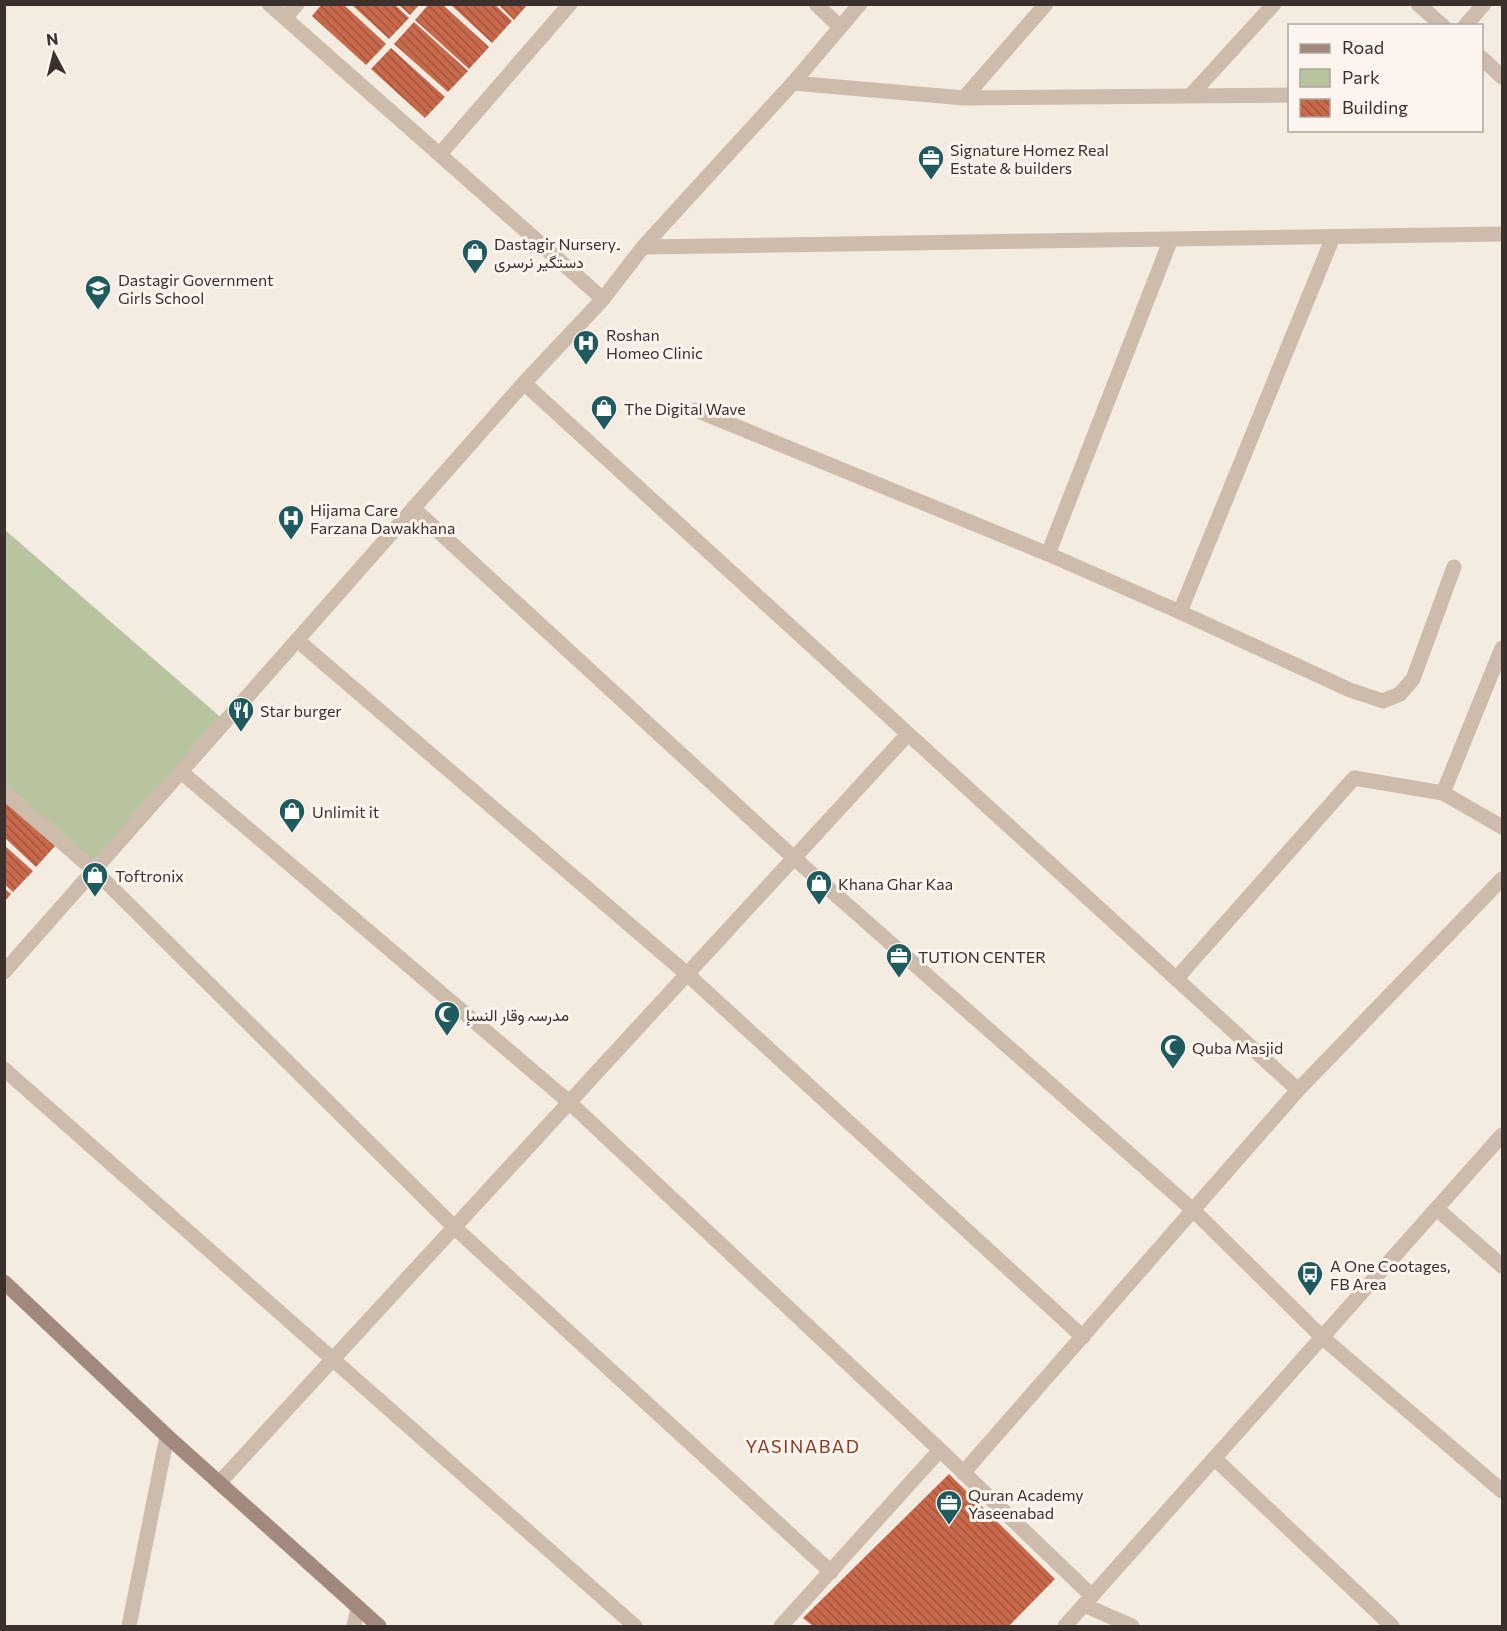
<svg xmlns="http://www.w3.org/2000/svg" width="1507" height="1631" font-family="Commissioner,Vazirmatn,sans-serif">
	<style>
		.park { fill: #b8c4a0 }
		.building { fill: url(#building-back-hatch) }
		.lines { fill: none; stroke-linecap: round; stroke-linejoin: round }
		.lane { stroke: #cdbbac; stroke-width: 15 }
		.street { stroke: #cdbbac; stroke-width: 15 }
		.secondary { stroke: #a18a7d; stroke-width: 15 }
		.labels { text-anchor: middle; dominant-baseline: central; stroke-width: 6; stroke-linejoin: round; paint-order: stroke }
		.poi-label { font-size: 16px; fill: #3b302b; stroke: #fbf5ee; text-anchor: start }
		.neighbourhood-label { font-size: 18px; letter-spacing: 1.5px; fill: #8c3b22; stroke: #fbf5ee }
	</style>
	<defs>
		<pattern id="building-back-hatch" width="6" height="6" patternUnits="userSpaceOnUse" patternTransform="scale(1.5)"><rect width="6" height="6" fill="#c8694b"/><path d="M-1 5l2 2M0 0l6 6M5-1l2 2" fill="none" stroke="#a4573f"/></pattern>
	</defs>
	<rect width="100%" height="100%" fill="#f4ebe1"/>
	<path class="park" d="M5,530L225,721L95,871L5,792Z"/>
	<path class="building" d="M322,4H343L386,44L366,65L312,16Z
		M351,4H394L409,18L389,39Z
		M398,4H420L410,15Z
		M429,4H442L489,47L469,69L415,20Z
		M450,4H494L512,21L492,43Z
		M498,4H528L514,20Z
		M414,22L468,71L448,92L394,44Z
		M391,48L445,97L425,118L371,69Z
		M4,798L56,845L36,867L4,837Z
		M4,845L33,871L13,892L4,884Z
		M4,888L11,894L4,902Z
		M949,1474L1055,1579L1009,1626H813L803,1618Z"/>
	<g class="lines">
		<path class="lane" d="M413,508L794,858L1193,1210
			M297,640L687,974L1083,1337
			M4,792L95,871L454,1227L831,1572
			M4,1069L635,1626"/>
		<path class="street" d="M269,4L603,299
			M816,4L840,27
			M1418,4L1443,26
			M285,18L297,4
			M1465,26L1484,4
			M1482,58L1502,77
			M793,83L964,98L1290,95
			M1190,96L1274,4
			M964,98L1046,4
			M440,154L570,4
			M643,247L1502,234
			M524,383L1298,1090
			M696,410L1048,554L1171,239
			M1048,554L1180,612L1350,690L1383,701L1400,694L1413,679L1454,567
			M1180,612L1333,237
			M180,771L569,1102L940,1450L1092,1596
			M1443,793L1502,827
			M4,972L524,383L603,299L643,247L793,83L860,4
			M1176,979L1354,778L1443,793L1502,648
			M1437,1209L1502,1266
			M1193,1210L1323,1338L1502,1491
			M1215,1459L1392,1626
			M963,1473L1298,1090L1502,879
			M219,1483L908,734
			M1084,1605L1132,1626
			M129,1626L167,1436
			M354,1626L358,1608
			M781,1626L940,1450
			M1065,1626L1502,1135"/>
		<path class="secondary" d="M4,1282L167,1436L379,1626"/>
	</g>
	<defs>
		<g id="office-pin" transform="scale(1.35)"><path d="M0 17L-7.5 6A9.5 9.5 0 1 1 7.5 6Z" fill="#1f5a5e" stroke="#fbf5ee"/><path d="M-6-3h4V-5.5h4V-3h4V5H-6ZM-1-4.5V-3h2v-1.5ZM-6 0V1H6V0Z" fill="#fff"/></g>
		<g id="shop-pin" transform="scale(1.35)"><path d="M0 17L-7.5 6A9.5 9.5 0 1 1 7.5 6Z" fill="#1f5a5e" stroke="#fbf5ee"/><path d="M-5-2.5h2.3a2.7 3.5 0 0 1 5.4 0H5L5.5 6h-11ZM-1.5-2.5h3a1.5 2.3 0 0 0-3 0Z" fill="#fff"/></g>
		<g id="school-pin" transform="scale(1.35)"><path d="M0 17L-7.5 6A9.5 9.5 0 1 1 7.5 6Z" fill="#1f5a5e" stroke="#fbf5ee"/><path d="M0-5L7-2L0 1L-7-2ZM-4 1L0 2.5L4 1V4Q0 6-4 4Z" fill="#fff"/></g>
		<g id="hospital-pin" transform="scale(1.35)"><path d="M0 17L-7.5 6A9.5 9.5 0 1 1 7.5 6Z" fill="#1f5a5e" stroke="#fbf5ee"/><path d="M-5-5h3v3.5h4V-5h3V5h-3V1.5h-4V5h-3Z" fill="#fff"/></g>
		<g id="restaurant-pin" transform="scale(1.35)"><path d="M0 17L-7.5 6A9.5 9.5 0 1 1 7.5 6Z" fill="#1f5a5e" stroke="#fbf5ee"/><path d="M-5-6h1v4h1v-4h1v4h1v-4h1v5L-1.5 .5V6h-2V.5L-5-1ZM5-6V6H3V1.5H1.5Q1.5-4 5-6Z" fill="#fff"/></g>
		<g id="mosque-pin" transform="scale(1.35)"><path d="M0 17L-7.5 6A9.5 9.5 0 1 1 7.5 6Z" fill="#1f5a5e" stroke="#fbf5ee"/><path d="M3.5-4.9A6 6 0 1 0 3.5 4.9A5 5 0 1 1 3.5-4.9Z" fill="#fff"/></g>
		<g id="bus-pin" transform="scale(1.35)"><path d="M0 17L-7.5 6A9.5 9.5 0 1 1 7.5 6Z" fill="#1f5a5e" stroke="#fbf5ee"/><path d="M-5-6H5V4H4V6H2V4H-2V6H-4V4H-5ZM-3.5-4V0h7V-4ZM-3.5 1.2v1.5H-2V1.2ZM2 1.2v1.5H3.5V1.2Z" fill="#fff"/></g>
	</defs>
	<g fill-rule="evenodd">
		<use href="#office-pin" x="931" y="158"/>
		<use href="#shop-pin" x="475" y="252"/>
		<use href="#school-pin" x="98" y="288"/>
		<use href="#hospital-pin" x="586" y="343"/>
		<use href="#shop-pin" x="604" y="408"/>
		<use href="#hospital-pin" x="291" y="518"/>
		<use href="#restaurant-pin" x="241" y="710"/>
		<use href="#shop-pin" x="292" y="811"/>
		<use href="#shop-pin" x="95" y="875"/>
		<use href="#shop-pin" x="819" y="883"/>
		<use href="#office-pin" x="899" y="956"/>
		<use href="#mosque-pin" x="447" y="1014"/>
		<use href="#mosque-pin" x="1173" y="1047"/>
		<use href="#bus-pin" x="1310" y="1274"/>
		<use href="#office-pin" x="949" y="1503"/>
	</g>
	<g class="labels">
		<g class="poi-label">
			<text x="950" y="149">Signature Homez Real<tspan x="950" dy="18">Estate &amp; builders</tspan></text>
			<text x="494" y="243">Dastagir Nursery۔<tspan x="494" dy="18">دستگیر نرسری</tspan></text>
			<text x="118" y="279">Dastagir Government<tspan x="118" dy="18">Girls School</tspan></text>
			<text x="606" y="334">Roshan<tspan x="606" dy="18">Homeo Clinic</tspan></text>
			<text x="624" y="408">The Digital Wave</text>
			<text x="310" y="509">Hijama Care<tspan x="310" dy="18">Farzana Dawakhana</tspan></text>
			<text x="260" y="710">Star burger</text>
			<text x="312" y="811">Unlimit it</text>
			<text x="115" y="875">Toftronix</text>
			<text x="838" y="883">Khana Ghar Kaa</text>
			<text x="918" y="956">TUTION CENTER</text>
			<text x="466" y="1014">مدرسہ وقار النسإ</text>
			<text x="1192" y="1047">Quba Masjid</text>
			<text x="1330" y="1265">A One Cootages,<tspan x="1330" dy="18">FB Area</tspan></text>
			<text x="968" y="1494">Quran Academy<tspan x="968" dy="18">Yaseenabad</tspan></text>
		</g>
		<g class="neighbourhood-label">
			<text x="803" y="1446">YASINABAD</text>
		</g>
	</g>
	<rect width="1507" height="1631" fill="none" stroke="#3b302b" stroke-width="12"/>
	<rect x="1288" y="24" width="195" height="108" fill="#fbf5ee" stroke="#aea6a0" stroke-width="1.5"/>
	<rect x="1300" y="44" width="30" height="9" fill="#a18a7d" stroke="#aea6a0" stroke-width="1.5"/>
	<text x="1342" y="54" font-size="18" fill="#3b302b">Road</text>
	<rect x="1300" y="69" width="30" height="18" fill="#b8c4a0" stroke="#aea6a0" stroke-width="1.5"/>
	<text x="1342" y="84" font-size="18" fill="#3b302b">Park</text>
	<rect x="1300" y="99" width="30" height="18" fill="url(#building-back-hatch)" stroke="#aea6a0" stroke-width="1.5"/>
	<text x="1342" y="114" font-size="18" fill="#3b302b">Building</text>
	<g transform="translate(54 54) rotate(353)" stroke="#fbf5ee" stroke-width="4.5" paint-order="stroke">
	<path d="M0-4.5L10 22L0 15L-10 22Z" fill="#3b302b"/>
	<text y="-9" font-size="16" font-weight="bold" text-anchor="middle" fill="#3b302b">N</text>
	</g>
</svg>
